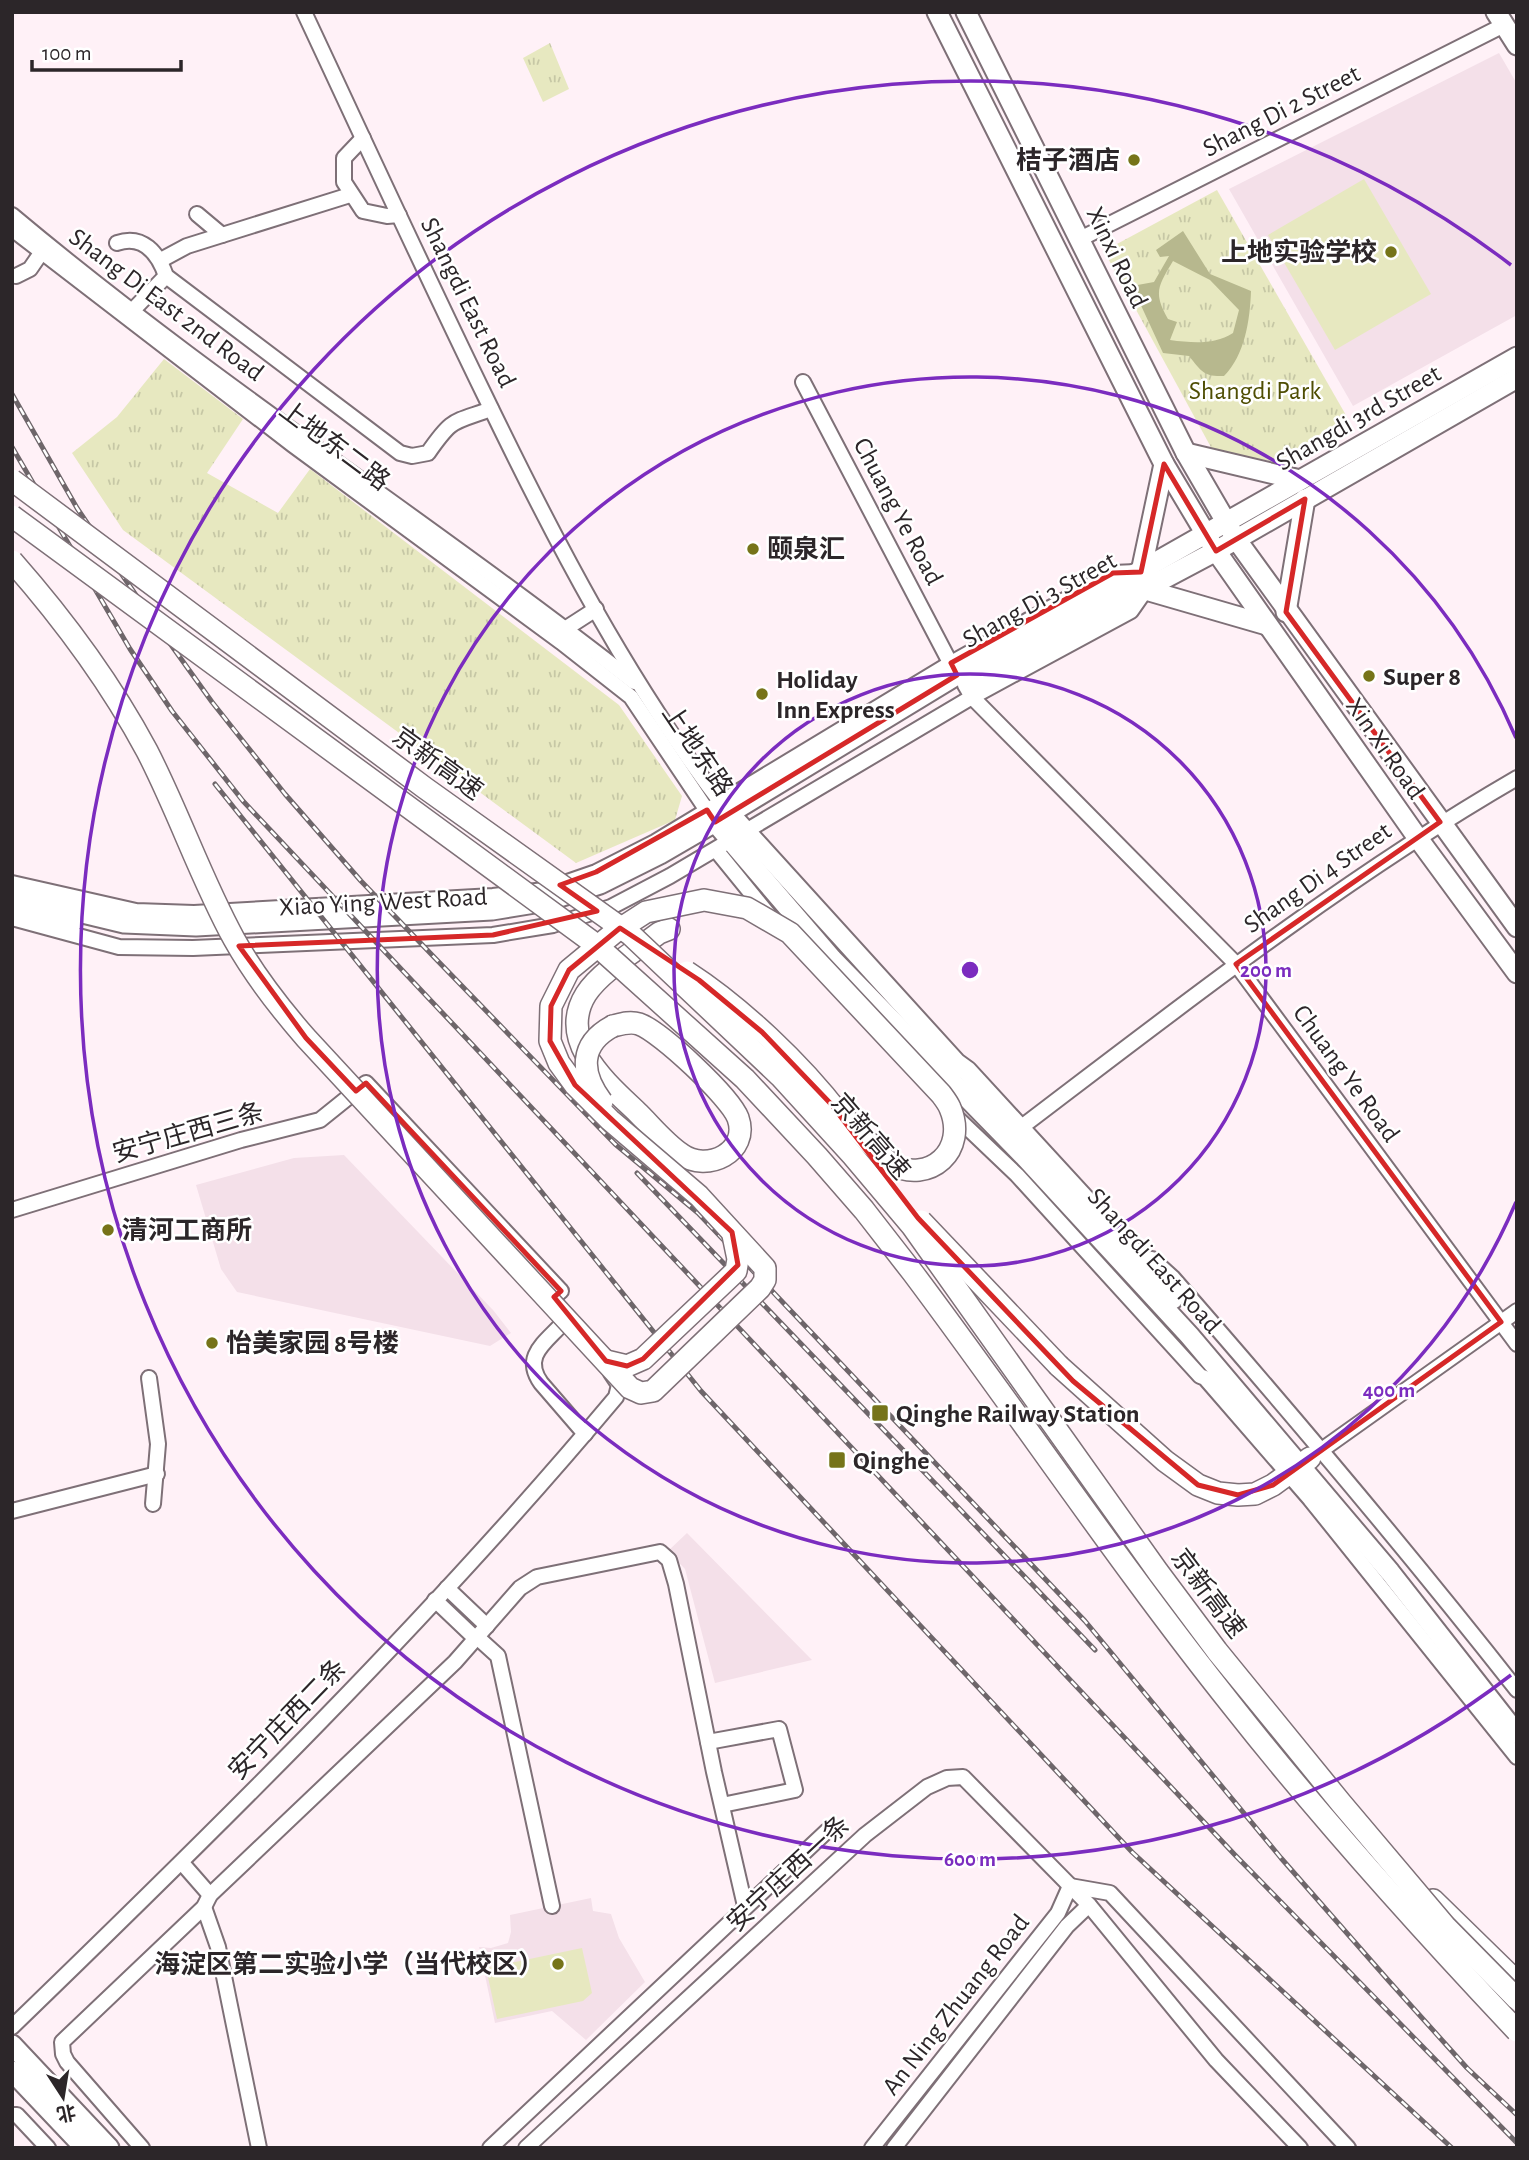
<svg xmlns="http://www.w3.org/2000/svg" width="1529" height="2160" font-family="'Alegreya Sans','Noto Sans SC',sans-serif">
	<style>
		.built { fill: #f4e0e9 }
		.park { fill: url(#park-tufts) }
		.pitch { fill: #e7e8c0 }
		.water { fill: #b7b88e; fill-rule: evenodd }
		.lines { fill: none; stroke-linecap: round; stroke-linejoin: round }
		.minor-casing { stroke: #7e7077; stroke-width: 18 }
		.major-casing { stroke: #7e7077; stroke-width: 23 }
		.highway-casing { stroke: #7e7077; stroke-width: 24 }
		.minor { stroke: #fff; stroke-width: 14 }
		.major { stroke: #fff; stroke-width: 19 }
		.highway { stroke: #fff; stroke-width: 21 }
		.rail-casing { stroke: #6e666a; stroke-width: 5 }
		.rail { stroke: #fff; stroke-width: 2.5; stroke-dasharray: 8; stroke-linecap: butt }
		.highway-bridge-casing { stroke: #7e7077; stroke-width: 24; stroke-linecap: butt }
		.highway-bridge { stroke: #fff; stroke-width: 21 }
		.marked { fill: none; stroke: #d62828; stroke-width: 5; stroke-linejoin: round }
		.ring { fill: none; stroke: #7b2cbf; stroke-width: 3.5 }
		.poi-dot { fill: #767419; stroke: #fff; stroke-width: 2.5 }
		.labels { text-anchor: middle; stroke-width: 5; stroke-linejoin: round; paint-order: stroke }
		.street-label { font-size: 26px; fill: #2c2629; stroke: #fff }
		.poi-label { font-size: 26px; font-weight: bold; fill: #2c2629; stroke: #fff; text-anchor: start }
		.park-label { font-size: 26px; fill: #4f4e03; stroke: #fff }
		.centre { fill: #7b2cbf; stroke: #fff; stroke-width: 3.5 }
		.ring-label { font-size: 21px; text-anchor: middle; font-weight: bold; fill: #7b2cbf; stroke: #fff; stroke-width: 5; stroke-linejoin: round; paint-order: stroke }
	</style>
	<defs>
		<pattern id="park-tufts" width="24" height="20" patternUnits="userSpaceOnUse" patternTransform="scale(1.75)"><rect width="24" height="20" fill="#e7e8c0"/><path d="M3 7l-1-3M5 7V3M7 7l1-3M15 17l-1-3M17 17v-4M19 17l1-3" fill="none" stroke="#c6c7a5"/></pattern>
	</defs>
	<rect width="100%" height="100%" fill="#fff1f7"/>
	<g class="built">
		<path d="M1499,53L1517,84V315L1353,406L1229,189Z"/>
		<path d="M344,1155L493,1310L511,1333L490,1346L237,1292L221,1269L196,1185L294,1158Z"/>
		<path d="M687,1533L812,1660L715,1683L685,1569L668,1551Z"/>
		<path d="M591,1898L593,1911L611,1914L619,1938L645,1982L586,2040L552,2011L495,2023L479,1947L491,1948L508,1943L511,1932L510,1915Z"/>
	</g>
	<g class="park">
		<path d="M550,43L569,89L543,102L523,58Z"/>
		<path d="M1217,190L1347,417L1277,462L1213,451L1104,251Z"/>
		<path d="M164,359L243,419L207,473L278,513L310,469L619,705L682,796L675,820L576,863L123,530L72,453L117,417Z"/>
	</g>
	<g class="pitch">
		<path d="M1364,179L1431,294L1335,350L1268,235Z"/>
		<path d="M582,1948L592,1993L583,2001L497,2019L486,1968Z"/>
	</g>
	<path class="water" d="M1183,231L1210,274L1251,291C1250,320 1245,355 1224,376C1204,377 1201,371 1189,356L1163,353L1132,286L1154,282L1169,256L1160,257L1156,250ZM1173,261L1210,280L1239,310L1233,333C1214,345 1193,343 1170,340L1177,322L1168,319C1153,293 1158,286 1173,261Z"/>
	<g class="lines">
		<defs>
			<g id="minor">
				<path d="M304,12C364,140 423,269 485,396C554,539 628,682 725,808"/>
				<path d="M363,138L344,158V182L363,211L387,216L399,215"/>
				<path d="M197,214L222,235"/>
				<path d="M12,215C211,382 430,522 634,682"/>
				<path d="M12,229L293,445L561,642L631,697L712,818"/>
				<path d="M1080,239L1504,25"/>
				<path d="M117,243C143,234 158,253 166,276L400,453L412,456L428,453C453,417 453,423 491,409"/>
				<path d="M161,260L187,246L350,195"/>
				<path d="M16,276L30,269L41,253"/>
				<path d="M133,310L166,276"/>
				<path d="M803,382L955,672"/>
				<path d="M565,629L596,609"/>
				<path d="M965,685L972,697L1236,964L1517,1344"/>
				<path d="M716,850L768,914"/>
				<path d="M12,883L136,911L194,913L493,896L544,890L596,872L655,842L951,663L1113,573L1136,572"/>
				<path d="M12,918L119,947L193,948L493,935L553,925L611,907L670,876L972,697L1131,611L1145,591"/>
				<path d="M953,1114L1017,1175L1200,1376L1205,1378L1310,1499L1517,1757"/>
				<path d="M1019,1129C1181,1006 1341,880 1517,778"/>
				<path d="M12,1210L241,1140L320,1120L366,1083L561,1291L554,1297L559,1310"/>
				<path d="M1140,1260L1152,1259L1173,1278C1291,1413 1406,1549 1517,1690"/>
				<path d="M563,1323C545,1343 522,1356 541,1383L585,1434"/>
				<path d="M149,1378L158,1444L153,1504"/>
				<path d="M1316,1454L1517,1311"/>
				<path d="M12,1511L157,1474"/>
				<path d="M447,1588L487,1626"/>
				<path d="M435,1600L476,1639"/>
				<path d="M477,1637L498,1656L552,1906"/>
				<path d="M708,1742L779,1729L795,1790L722,1805"/>
				<path d="M182,1863L210,1895"/>
				<path d="M204,1907L218,1947L259,2148"/>
				<path d="M12,2027C221,1825 429,1620 616,1397L619,1385L611,1373"/>
				<path d="M12,2115H17L48,2148"/>
				<path d="M142,2148L67,2062L63,2054L62,2042L204,1907L210,1895L455,1662L520,1588L537,1577L660,1552L669,1560L676,1584L714,1772L745,1906"/>
				<path d="M490,2148L827,1831"/>
				<path d="M526,2148L865,1835L927,1787L947,1778L963,1777L1089,1905L1216,2060L1300,2148"/>
				<path d="M872,2148L1058,1913L1070,1886L1110,1893L1348,2148"/>
				<path d="M894,2148L1067,1926L1089,1905"/>
			</g>
			<g id="major">
				<path d="M937,12L1164,464L1216,551L1417,837L1517,973"/>
				<path d="M966,12L1186,453L1236,539L1517,927"/>
				<path d="M1496,12L1517,45"/>
				<path d="M1186,453L1300,480"/>
				<path d="M1141,572L1164,464"/>
				<path d="M1146,590L1267,625"/>
				<path d="M1286,612L1305,499"/>
				<path d="M973,680L1216,551L1517,378"/>
				<path d="M729,813L956,1063L967,1071L1137,1256L1173,1299"/>
				<path d="M715,822L832,959L1026,1158L1189,1335L1390,1572L1517,1734"/>
				<path d="M12,896L124,923L196,926L492,910L547,901L600,884L660,854L715,822L957,675L1517,357"/>
				<path d="M12,910L72,923"/>
				<path d="M12,2045L109,2148"/>
				<path d="M12,2071L85,2148"/>
			</g>
			<g id="highway">
				<path d="M613,1026C621,1024 630,1021 639,1024C660,1031 730,1097 738,1118C750,1152 707,1173 681,1154C665,1143 652,1127 639,1114C608,1084 556,1042 586,994C601,971 637,950 659,933L669,929"/>
				<path d="M1059,1366L1165,1461L1198,1485L1218,1493L1238,1495L1255,1494L1273,1485L1310,1458"/>
				<path d="M1433,1900L1517,1982"/>
			</g>
		</defs>
		<use href="#minor" class="minor-casing"/>
		<use href="#major" class="major-casing"/>
		<use href="#highway" class="highway-casing"/>
		<use href="#minor" class="minor"/>
		<use href="#major" class="major"/>
		<use href="#highway" class="highway"/>
		<defs>
			<g id="rail">
				<path d="M12,394L77,508L146,610L212,702L285,794L361,881L433,956L615,1144L698,1213L1085,1621L1281,1858L1388,1980L1467,2068L1517,2115"/>
				<path d="M12,447L130,649L172,711L243,801L1235,1855L1517,2143"/>
				<path d="M215,784L701,1391L1132,1852L1452,2148"/>
				<path d="M637,1173L1095,1650"/>
			</g>
		</defs>
		<use href="#rail" class="rail-casing"/>
		<use href="#rail" class="rail"/>
		<defs>
			<g id="highway-bridge">
				<path d="M12,480L425,788L631,935L780,1076L853,1156L912,1226L1158,1572L1217,1651L1341,1803L1445,1926L1517,1999"/>
				<path d="M12,516L595,944L745,1079L817,1156L864,1210L913,1273C1021,1417 1122,1568 1234,1708C1323,1821 1419,1927 1517,2031"/>
				<path d="M12,561C64,620 110,682 147,751C179,813 201,879 234,939C254,975 279,1007 306,1038L630,1388L641,1393L653,1391L760,1288L765,1280V1268L699,1196L610,1120L575,1085L559,1063L550,1041L551,1006L569,970L615,932L646,912L704,900L747,908L790,933L941,1094C944,1098 948,1103 950,1108C968,1150 930,1185 890,1164L831,1104"/>
				<path d="M687,972C741,1007 801,1064 840,1115"/>
				<path d="M602,1102C580,1073 579,1044 613,1026"/>
				<path d="M921,1221L1059,1366"/>
				<path d="M606,1361L627,1366L643,1359L736,1271L738,1259L733,1235"/>
			</g>
		</defs>
		<use href="#highway-bridge" class="highway-bridge-casing"/>
		<use href="#highway-bridge" class="highway-bridge"/>
	</g>
	<path class="marked" d="M1164,464L1216,551L1305,499L1286,612L1440,822L1236,964L1501,1322L1273,1485L1238,1495L1198,1485L1073,1381L918,1218L831,1104L762,1032L699,980L620,928L569,970L551,1006L550,1041L575,1085L732,1232L738,1265L643,1359L627,1366L606,1361L554,1297L561,1291L366,1083L356,1091L306,1038L239,946L493,935L597,911L560,885L596,872L707,810L715,822L957,675L951,663L1113,573L1141,572Z"/>
	<g class="ring">
		<circle cx="970" cy="970" r="296"/>
		<path d="M1516 1202A593 593 0 1 1 1516 738"/>
		<path d="M1511 1675A889 889 0 1 1 1511 265"/>
	</g>
	<g class="poi-dot">
		<circle cx="1134" cy="160" r="7"/>
		<circle cx="1391" cy="252" r="7"/>
		<circle cx="753" cy="549" r="7"/>
		<circle cx="1369" cy="676" r="7"/>
		<circle cx="762" cy="694" r="7"/>
		<circle cx="108" cy="1230" r="7"/>
		<circle cx="212" cy="1343" r="7"/>
		<rect x="871" y="1404" width="18" height="18" rx="3.5"/>
		<rect x="828" y="1451" width="18" height="18" rx="3.5"/>
		<circle cx="558" cy="1964" r="7"/>
	</g>
	<g class="labels">
		<g class="street-label">
			<text transform="translate(1281 110) rotate(-27)" y="9">Shang Di 2 Street</text>
			<text transform="translate(1118 257) rotate(64)" y="9">Xinxi Road</text>
			<text transform="translate(469 302) rotate(64)" y="9">Shangdi East Road</text>
			<text transform="translate(167 304) rotate(37)" y="9">Shang Di East 2nd Road</text>
			<text transform="translate(1358 417) rotate(-30)" y="9">Shangdi 3rd Street</text>
			<text transform="translate(335 445) rotate(37)" y="9">上地东二路</text>
			<text transform="translate(899 511) rotate(62)" y="9">Chuang Ye Road</text>
			<text transform="translate(1039 599) rotate(-29)" y="9">Shang Di 3 Street</text>
			<text transform="translate(1386 748) rotate(55)" y="9">Xin Xi Road</text>
			<text transform="translate(698 750) rotate(56)" y="9">上地东路</text>
			<text transform="translate(438 763) rotate(36)" y="9">京新高速</text>
			<text transform="translate(1317 877) rotate(-35)" y="9">Shang Di 4 Street</text>
			<text transform="translate(383 901) rotate(-3)" y="9">Xiao Ying West Road</text>
			<text transform="translate(1347 1073) rotate(54)" y="9">Chuang Ye Road</text>
			<text transform="translate(188 1132) rotate(-16)" y="9">安宁庄西三条</text>
			<text transform="translate(871 1136) rotate(49)" y="9">京新高速</text>
			<text transform="translate(1155 1260) rotate(48)" y="9">Shangdi East Road</text>
			<text transform="translate(1209 1593) rotate(53)" y="9">京新高速</text>
			<text transform="translate(287 1719) rotate(-46)" y="9">安宁庄西二条</text>
			<text transform="translate(788 1873) rotate(-43)" y="9">安宁庄西一条</text>
			<text transform="translate(955 2004) rotate(-52)" y="9">An Ning Zhuang Road</text>
		</g>
		<g class="poi-label">
			<text x="1120" y="169" text-anchor="end">桔子酒店</text>
			<text x="1377" y="261" text-anchor="end">上地实验学校</text>
			<text x="767" y="558">颐泉汇</text>
			<text x="1383" y="685">Super 8</text>
			<text x="776" y="688">Holiday<tspan x="776" dy="30">Inn Express</tspan></text>
			<text x="122" y="1239">清河工商所</text>
			<text x="226" y="1352">怡美家园 8号楼</text>
			<text x="896" y="1422">Qinghe Railway Station</text>
			<text x="853" y="1469">Qinghe</text>
			<text x="544" y="1973" text-anchor="end">海淀区第二实验小学（当代校区）</text>
		</g>
		<g class="park-label">
			<text x="1255" y="399">Shangdi Park</text>
		</g>
	</g>
	<circle cx="970" cy="970" r="10" class="centre"/>
	<g class="ring-label">
		<text x="1266" y="977">200 m</text>
		<text x="1389" y="1397">400 m</text>
		<text x="970" y="1866">600 m</text>
	</g>
	<rect width="1529" height="2160" fill="none" stroke="#2c2629" stroke-width="28"/>
	<g transform="translate(63 2097) rotate(168)" stroke="#ffffff" stroke-width="5" paint-order="stroke">
	<path d="M0-5L12 26L0 18L-12 26Z" fill="#2c2629"/>
	<text y="-10" font-size="19" font-weight="bold" text-anchor="middle" fill="#2c2629">北</text>
	</g>
	<path d="M32 60v10h149v-10" fill="none" stroke="#2c2629" stroke-width="3.5"/>
	<text x="42" y="60" font-size="21" fill="#2c2629" stroke="#ffffff" stroke-width="5" paint-order="stroke">100 m</text>
</svg>
